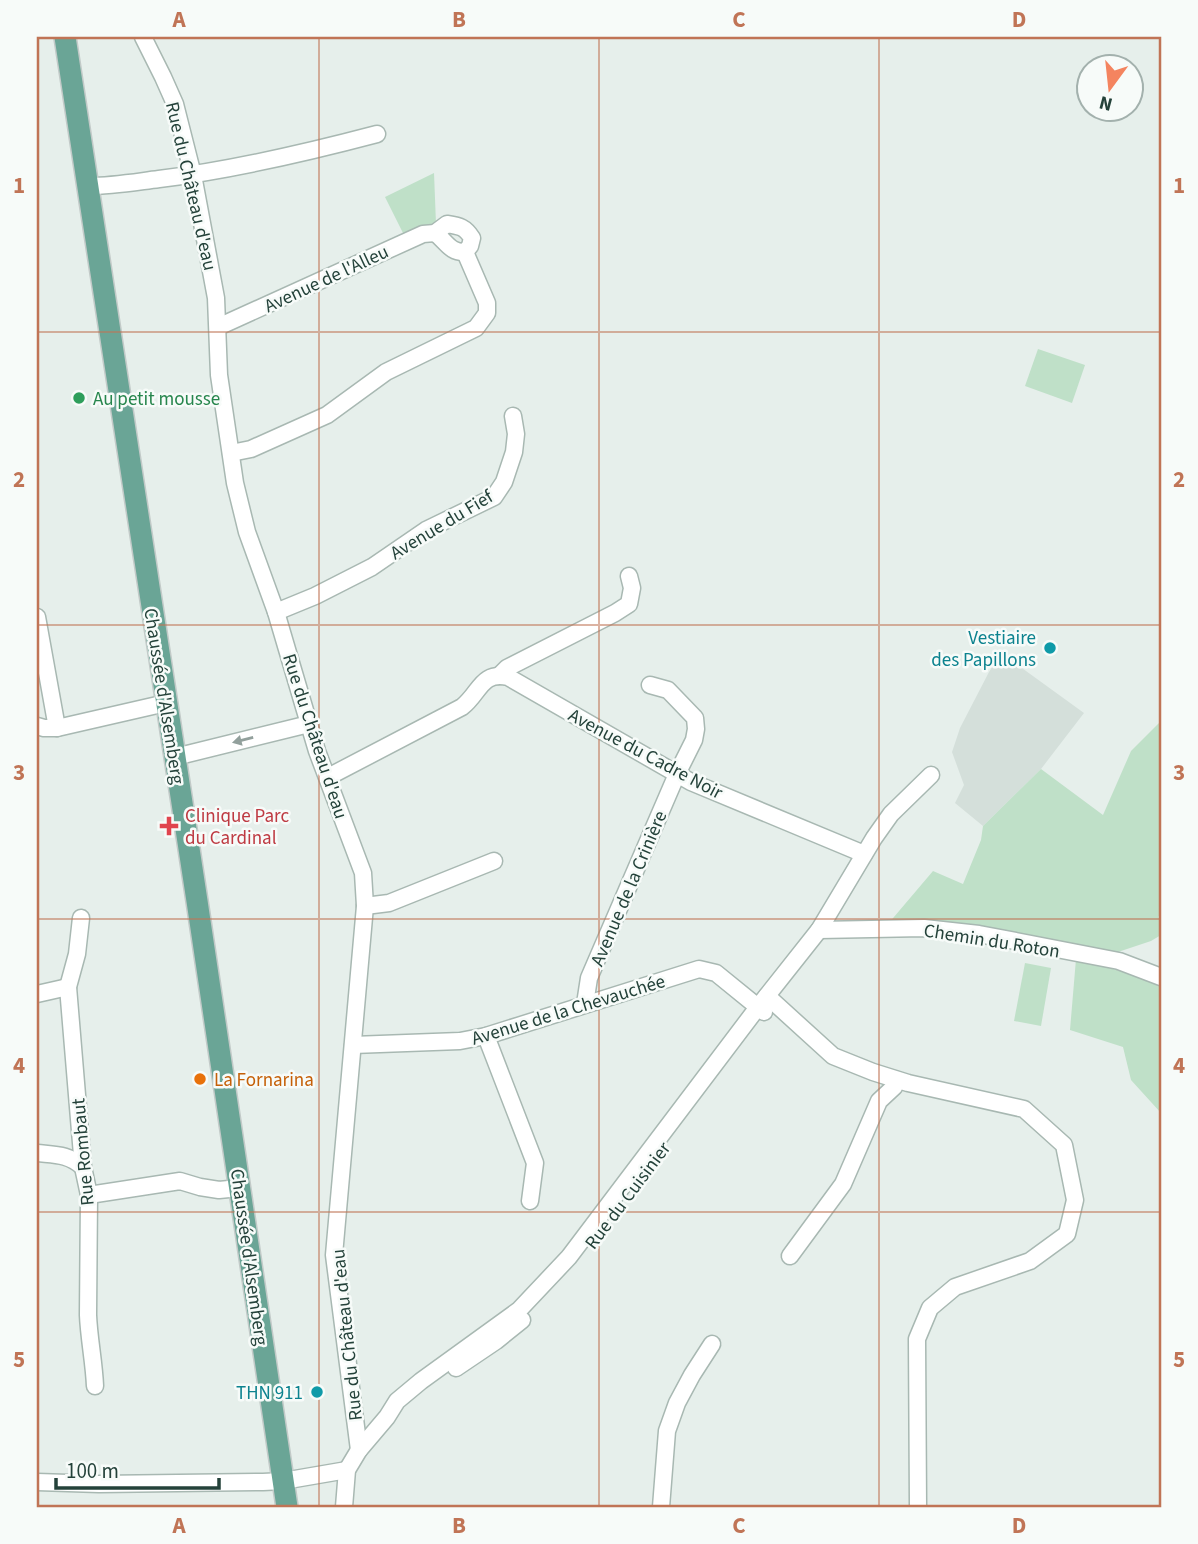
<svg xmlns="http://www.w3.org/2000/svg" width="1198" height="1544" font-family="'Source Sans 3',sans-serif">
	<style>
		.built { fill: #d4dfda }
		.green { fill: #bfe0c8 }
		.lines { fill: none; stroke-linecap: round; stroke-linejoin: round }
		.minor-casing { stroke: #a8b8b2; stroke-width: 19 }
		.major-casing { stroke: #c2cac8; stroke-width: 24 }
		.minor { stroke: #fff; stroke-width: 16 }
		.major { stroke: #6aa596; stroke-width: 21 }
		.oneway { fill: #92a09c }
		.grid { fill: none; stroke: #c07456; stroke-width: 2; stroke-opacity: 0.55 }
		.leisure-dot { fill: #2e9e5b; stroke: #f7fbf9; stroke-width: 2.5 }
		.culture-dot { fill: #0f9aa8; stroke: #f7fbf9; stroke-width: 2.5 }
		.health-dot { fill: #e0444e; stroke: #f7fbf9; stroke-width: 2.5 }
		.food-dot { fill: #e8710a; stroke: #f7fbf9; stroke-width: 2.5 }
		.labels { text-anchor: middle; stroke-width: 5; stroke-linejoin: round; paint-order: stroke }
		.street-label { font-size: 19px; fill: #24423a; stroke: #f7fbf9 }
		.leisure-label { font-size: 19px; fill: #27864d; stroke: #f7fbf9; text-anchor: start }
		.culture-label { font-size: 19px; fill: #0d838f; stroke: #f7fbf9; text-anchor: end }
		.health-label { font-size: 19px; fill: #be3a42; stroke: #f7fbf9; text-anchor: start }
		.food-label { font-size: 19px; fill: #c56008; stroke: #f7fbf9; text-anchor: start }
		.neatline { fill: none; stroke: #c07456; stroke-width: 2.5 }
		.grid-label { font-size: 23px; text-anchor: middle; font-weight: bold; fill: #c07456 }
	</style>
	<rect width="100%" height="100%" fill="#e6efeb"/>
	<path class="built" d="M1001,653L1084,713L1041,769L983,826L955,803L964,785L952,752L960,728L989,672Z"/>
	<g class="green">
		<path d="M434,173L436,224L405,237L385,197Z"/>
		<path d="M1038,349L1085,365L1072,403L1025,386Z"/>
		<path d="M1161,721V915L1158,917L1161,919V935L1151,941L1115,953L888,924L933,871L963,884L981,840L983,826L1041,769L1103,815L1131,751Z"/>
		<path d="M1076,959L1161,982V1113L1131,1080L1123,1047L1070,1030Z"/>
		<path d="M1025,963L1051,968L1041,1026L1014,1021Z"/>
	</g>
	<g class="lines">
		<defs>
			<g id="minor">
				<path d="M143,37L163,77L175,104L193,175L216,298L219,375L235,483L247,532L276,612L317,751L363,873L365,906L334,1255L359,1450"/>
				<path d="M89,186C112,186 135,182 159,179C233,170 305,153 377,134"/>
				<path d="M435,233C446,241 450,253 465,252"/>
				<path d="M218,327L423,234L435,233L447,224C460,226 465,227 472,238L470,246L465,252"/>
				<path d="M231,453L251,449L327,415L386,372L476,328L487,313V303L465,252"/>
				<path d="M276,612L315,596L372,567L426,530L494,497L504,482L514,452L516,434L513,416"/>
				<path d="M37,617L57,728"/>
				<path d="M499,676L507,668L615,613L629,604L632,588L629,576"/>
				<path d="M37,726L44,728H57L166,703"/>
				<path d="M175,757L309,724"/>
				<path d="M328,777L462,707C480,693 481,671 508,677L691,782L864,854"/>
				<path d="M365,906L389,903L494,861"/>
				<path d="M81,918L77,954L68,987L83,1167L89,1195L88,1315C89,1339 94,1362 95,1386"/>
				<path d="M819,930L924,928L979,934L1119,961L1161,977"/>
				<path d="M37,994L68,987"/>
				<path d="M767,996L833,1056L873,1072L908,1083L1024,1109L1064,1145L1075,1200L1067,1234L1030,1261L955,1287L930,1308L917,1339L918,1507"/>
				<path d="M585,1004L589,978L677,774L694,740L696,729L695,718L668,690L650,685"/>
				<path d="M486,1036L535,1163L530,1201"/>
				<path d="M353,1045L460,1041L486,1036L699,969L716,973L764,1012"/>
				<path d="M37,1153C56,1155 68,1154 83,1167"/>
				<path d="M89,1195L180,1181L200,1187L219,1190L239,1188"/>
				<path d="M790,1256L843,1184L879,1101L894,1087L897,1080"/>
				<path d="M456,1368L496,1341L522,1320"/>
				<path d="M37,1482L99,1484L263,1482L283,1481L347,1470"/>
				<path d="M344,1507L347,1470L359,1450L387,1417L397,1401L421,1381L519,1310L569,1257L758,1007L819,930L874,838L891,814L931,775"/>
				<path d="M661,1507L667,1431L677,1403L692,1375L712,1344"/>
			</g>
			<path id="major" d="M65,37L197,901L287,1507"/>
		</defs>
		<use href="#minor" class="minor-casing"/>
		<use href="#major" class="major-casing"/>
		<use href="#minor" class="minor"/>
		<use href="#major" class="major"/>
	</g>
	<defs><path id="oneway-solid" d="M-6-.8H1V-3.2L6.5 0L1 3.2V.8H-6Z" transform="scale(1.75)"/></defs>
	<use class="oneway" href="#oneway-solid" transform="translate(243 740) rotate(166)"/>
	<path class="grid" d="M319,37V1507M599,37V1507M879,37V1507M37,332H1161M37,625H1161M37,919H1161M37,1212H1161"/>
	<circle class="leisure-dot" cx="79" cy="398" r="7"/>
	<g class="culture-dot">
		<circle cx="1050" cy="648" r="7"/>
		<circle cx="317" cy="1392" r="7"/>
	</g>
	<path class="health-dot" d="M165.5 815.5h7v7h7v7h-7v7h-7v-7h-7v-7h7z"/>
	<circle class="food-dot" cx="200" cy="1079" r="7"/>
	<g class="labels">
		<g class="street-label">
			<text transform="translate(192 186) rotate(77)" y="7">Rue du Château d'eau</text>
			<text transform="translate(326 278) rotate(-25)" y="7">Avenue de l'Alleu</text>
			<text transform="translate(441 524) rotate(-31)" y="7">Avenue du Fief</text>
			<text transform="translate(165 696) rotate(81)" y="7">Chaussée d'Alsemberg</text>
			<text transform="translate(316 736) rotate(72)" y="7">Rue du Château d'eau</text>
			<text transform="translate(646 753) rotate(28)" y="7">Avenue du Cadre Noir</text>
			<text transform="translate(628 888) rotate(-67)" y="7">Avenue de la Crinière</text>
			<text transform="translate(992 940) rotate(9)" y="7">Chemin du Roton</text>
			<text transform="translate(568 1009) rotate(-17)" y="7">Avenue de la Chevauchée</text>
			<text transform="translate(82 1152) rotate(-95)" y="7">Rue Rombaut</text>
			<text transform="translate(627 1195) rotate(-53)" y="7">Rue du Cuisinier</text>
			<text transform="translate(250 1257) rotate(82)" y="7">Chaussée d'Alsemberg</text>
			<text transform="translate(346 1335) rotate(-96)" y="7">Rue du Château d'eau</text>
		</g>
		<g class="leisure-label">
			<text x="93" y="405">Au petit mousse</text>
		</g>
		<g class="culture-label">
			<text x="1036" y="644">Vestiaire<tspan x="1036" dy="22">des Papillons</tspan></text>
			<text x="303" y="1399">THN 911</text>
		</g>
		<g class="health-label">
			<text x="185" y="822">Clinique Parc<tspan x="185" dy="22">du Cardinal</tspan></text>
		</g>
		<g class="food-label">
			<text x="214" y="1086">La Fornarina</text>
		</g>
	</g>
	<rect width="1198" height="1544" fill="none" stroke="#f7fbf9" stroke-width="77"/>
	<g transform="translate(1110 88) rotate(195)"><circle r="33" fill="#f7fbf9" stroke="#a3b1ad" stroke-width="2"/>
	<path d="M0-5L12 26L0 18L-12 26Z" fill="#f4845f"/>
	<text y="-10" font-size="19" font-weight="bold" text-anchor="middle" fill="#24423a">N</text>
	</g>
	<path d="M56 1478v10h163v-10" fill="none" stroke="#24423a" stroke-width="3.5"/>
	<text x="66" y="1478" font-size="21" fill="#24423a" stroke="#f7fbf9" stroke-width="5" paint-order="stroke">100 m</text>
	<rect x="38" y="38" width="1122" height="1468" class="neatline"/>
	<g class="grid-label">
		<text x="179" y="27">A</text>
		<text x="459" y="27">B</text>
		<text x="739" y="27">C</text>
		<text x="1019" y="27">D</text>
		<text x="19" y="193">1</text>
		<text x="1179" y="193">1</text>
		<text x="19" y="487">2</text>
		<text x="1179" y="487">2</text>
		<text x="19" y="780">3</text>
		<text x="1179" y="780">3</text>
		<text x="19" y="1073">4</text>
		<text x="1179" y="1073">4</text>
		<text x="19" y="1367">5</text>
		<text x="1179" y="1367">5</text>
		<text x="179" y="1533">A</text>
		<text x="459" y="1533">B</text>
		<text x="739" y="1533">C</text>
		<text x="1019" y="1533">D</text>
	</g>
</svg>
